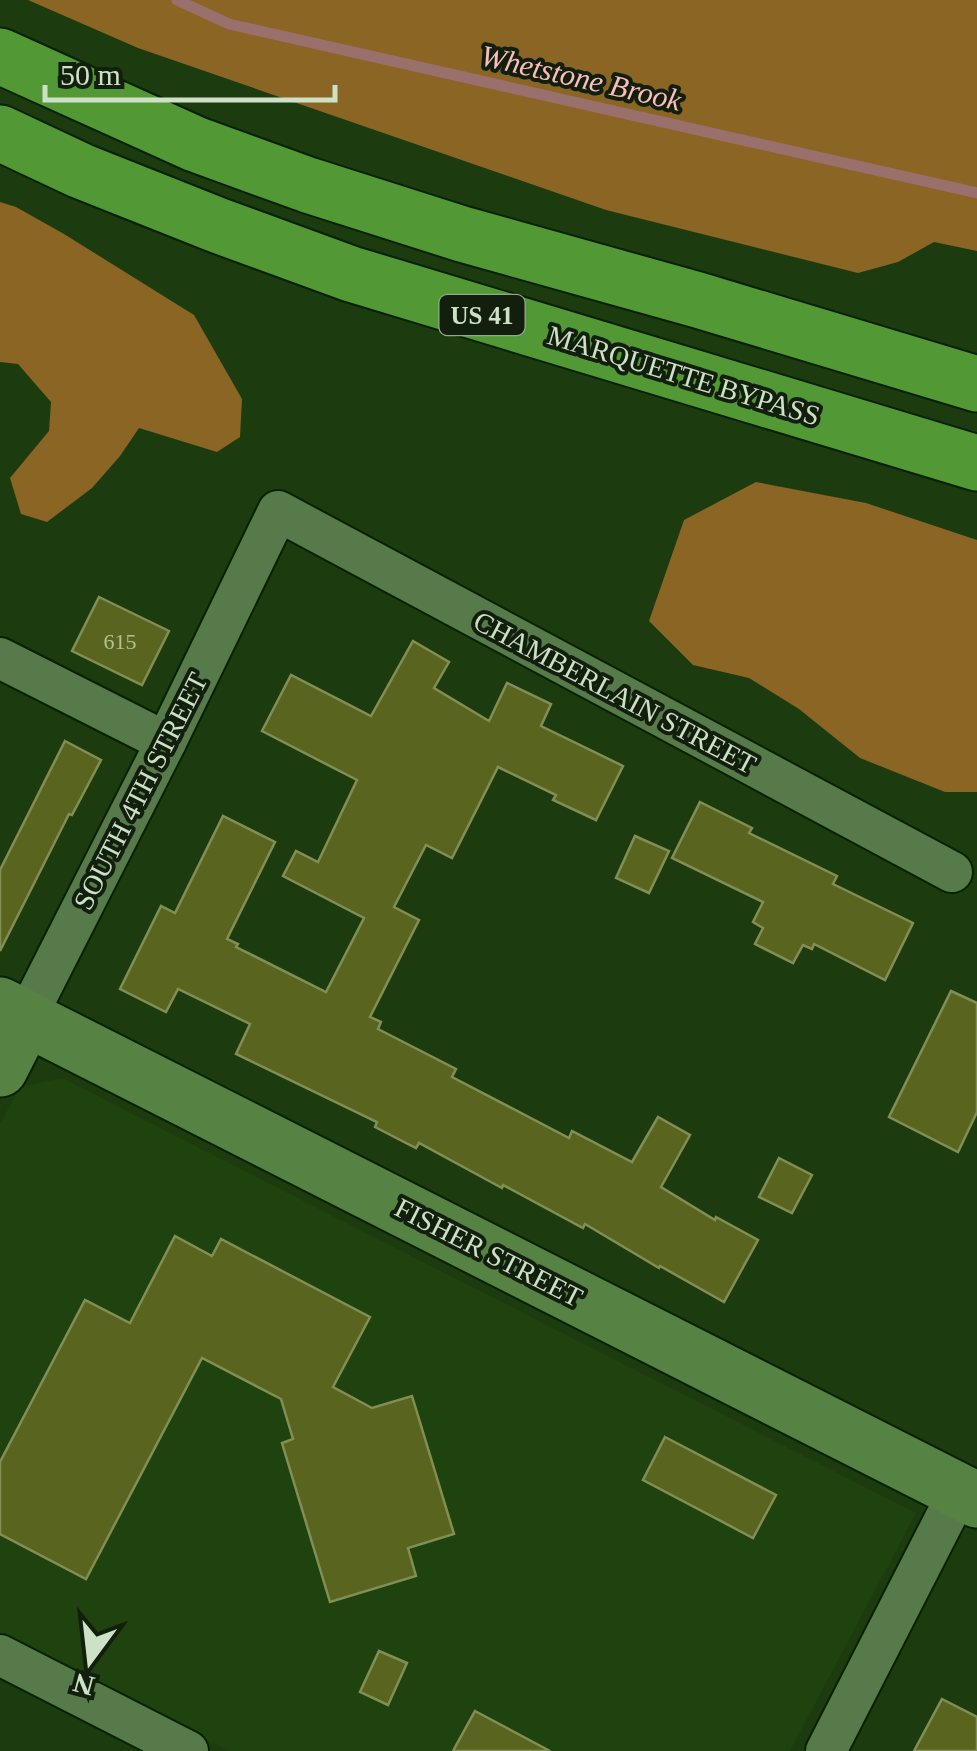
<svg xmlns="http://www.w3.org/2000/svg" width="977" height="1751" font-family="Georgia,serif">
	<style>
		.built { fill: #1e430e }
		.forest { fill: #8a6524 }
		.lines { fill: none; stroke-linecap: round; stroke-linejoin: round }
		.stream { stroke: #99706b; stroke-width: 11 }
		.building { fill: #59641e; stroke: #838e55; stroke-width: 2.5 }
		.street-casing { stroke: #092101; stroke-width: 44 }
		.secondary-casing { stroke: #092101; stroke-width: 59 }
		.highway-casing { stroke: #092101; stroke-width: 59 }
		.street { stroke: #577a4b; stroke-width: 40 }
		.secondary { stroke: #568344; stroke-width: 55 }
		.highway { stroke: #529935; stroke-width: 55 }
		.labels { text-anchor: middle; stroke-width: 8; stroke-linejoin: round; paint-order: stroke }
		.number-label { font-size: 22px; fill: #b0c29d }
		.shield { fill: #111f0c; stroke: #95a78f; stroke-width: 2.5 }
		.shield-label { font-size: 25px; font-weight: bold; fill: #cde1c7 }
		.street-label { font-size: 28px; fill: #cde1c7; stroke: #111f0c }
		.water-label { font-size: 30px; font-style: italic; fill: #fdbcbd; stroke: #111f0c }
	</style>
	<rect width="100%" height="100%" fill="#1c3c0f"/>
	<path class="built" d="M62,1078L916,1513L790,1751H229L0,1639V1124L20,1087Z"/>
	<g class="forest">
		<path d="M28,0H977V251L934,242L898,262L858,273L606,210L138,48Z"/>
		<path d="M0,202L16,207L64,234L194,315L242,399L240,437L217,452L139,428L120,456L92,488L47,522L21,514L10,478L49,431L51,402L18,364L0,362Z"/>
		<path d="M756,482L866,503L977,540V792H945L860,758L799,709L749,678L693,665L649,621L684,520Z"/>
	</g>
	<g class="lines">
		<path class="stream" d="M177,0L229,24L977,193"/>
	</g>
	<g class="building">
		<path d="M99,597L169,631L142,685L72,651Z"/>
		<path d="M413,641L449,662L434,688L489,721L507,683L551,704L541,726L623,766L596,820L553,800L556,795L498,767L452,858L426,845L394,907L419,920L370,1017L381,1022L378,1029L456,1069L452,1077L569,1138L572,1131L632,1162L658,1117L690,1135L661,1187L715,1220L716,1217L758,1240L724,1302L660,1266L659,1268L585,1224L583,1228L503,1185L502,1188L419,1143L416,1148L375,1127L377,1122L236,1054L250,1024L178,989L166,1012L120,989L161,906L175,913L223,816L275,842L227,939L238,944L236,947L326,992L364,918L283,876L296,851L318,862L357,780L262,731L291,675L371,716Z"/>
		<path d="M65,741L101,760L72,815L69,814L0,951V870Z"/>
		<path d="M700,802L752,828L749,833L837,876L833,884L913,923L885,980L814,944L812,949L803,945L793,963L755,944L763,928L753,922L763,902L672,858Z"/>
		<path d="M635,836L669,851L649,893L616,878Z"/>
		<path d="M951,991L977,1003V1112L958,1152L889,1117Z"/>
		<path d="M779,1158L812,1175L792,1213L759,1197Z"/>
		<path d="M175,1236L212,1256L221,1239L370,1317L333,1387L372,1408L412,1396L454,1534L408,1548L416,1576L330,1602L282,1443L293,1439L281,1399L202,1358L86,1579L0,1534V1462L85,1300L130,1323Z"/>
		<path d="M665,1437L776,1495L753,1538L643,1480Z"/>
		<path d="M379,1651L407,1663L388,1705L360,1692Z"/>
		<path d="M942,1699L977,1717V1751H914Z"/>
		<path d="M475,1711L550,1751H453Z"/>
	</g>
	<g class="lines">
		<defs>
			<g id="street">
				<path d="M0,658L166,742"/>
				<path d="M26,1018L166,742L278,511L952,872"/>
				<path d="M0,1655L188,1751"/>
				<path d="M826,1751L959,1491"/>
			</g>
			<g id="secondary">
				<path d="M0,1005L977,1500"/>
				<path d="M0,1069L26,1018"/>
			</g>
			<g id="highway">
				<path d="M0,56L195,144L308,185L462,234L698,300L977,384"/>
				<path d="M0,133L81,171L217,225L351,274L977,463"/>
			</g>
		</defs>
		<use href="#street" class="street-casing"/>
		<use href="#secondary" class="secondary-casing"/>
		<use href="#highway" class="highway-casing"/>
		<use href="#street" class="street"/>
		<use href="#secondary" class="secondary"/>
		<use href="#highway" class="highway"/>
	</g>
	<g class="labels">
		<g class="number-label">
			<text x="120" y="649">615</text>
		</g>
		<rect class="shield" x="439.5" y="295" width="85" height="40" rx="8"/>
		<g class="shield-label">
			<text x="482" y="324">US 41</text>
		</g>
		<g class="street-label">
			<text transform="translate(684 375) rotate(17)" y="10">MARQUETTE BYPASS</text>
			<text transform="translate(615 692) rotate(28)" y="10">CHAMBERLAIN STREET</text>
			<text transform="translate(140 791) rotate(-63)" y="10">SOUTH 4TH STREET</text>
			<text transform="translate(489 1252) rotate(27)" y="10">FISHER STREET</text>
		</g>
		<g class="water-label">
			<text transform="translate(581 78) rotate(13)" y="10">Whetstone Brook</text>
		</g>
	</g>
	<g transform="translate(90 1661) rotate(195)" stroke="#111f0c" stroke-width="8" paint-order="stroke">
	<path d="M0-8L18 38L0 25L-18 38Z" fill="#cde1c7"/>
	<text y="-15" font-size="28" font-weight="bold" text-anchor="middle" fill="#cde1c7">N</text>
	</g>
	<path d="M45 85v15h290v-15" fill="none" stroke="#cde1c7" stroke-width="5"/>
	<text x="60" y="85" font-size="30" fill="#cde1c7" stroke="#111f0c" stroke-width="8" paint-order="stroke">50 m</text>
</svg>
